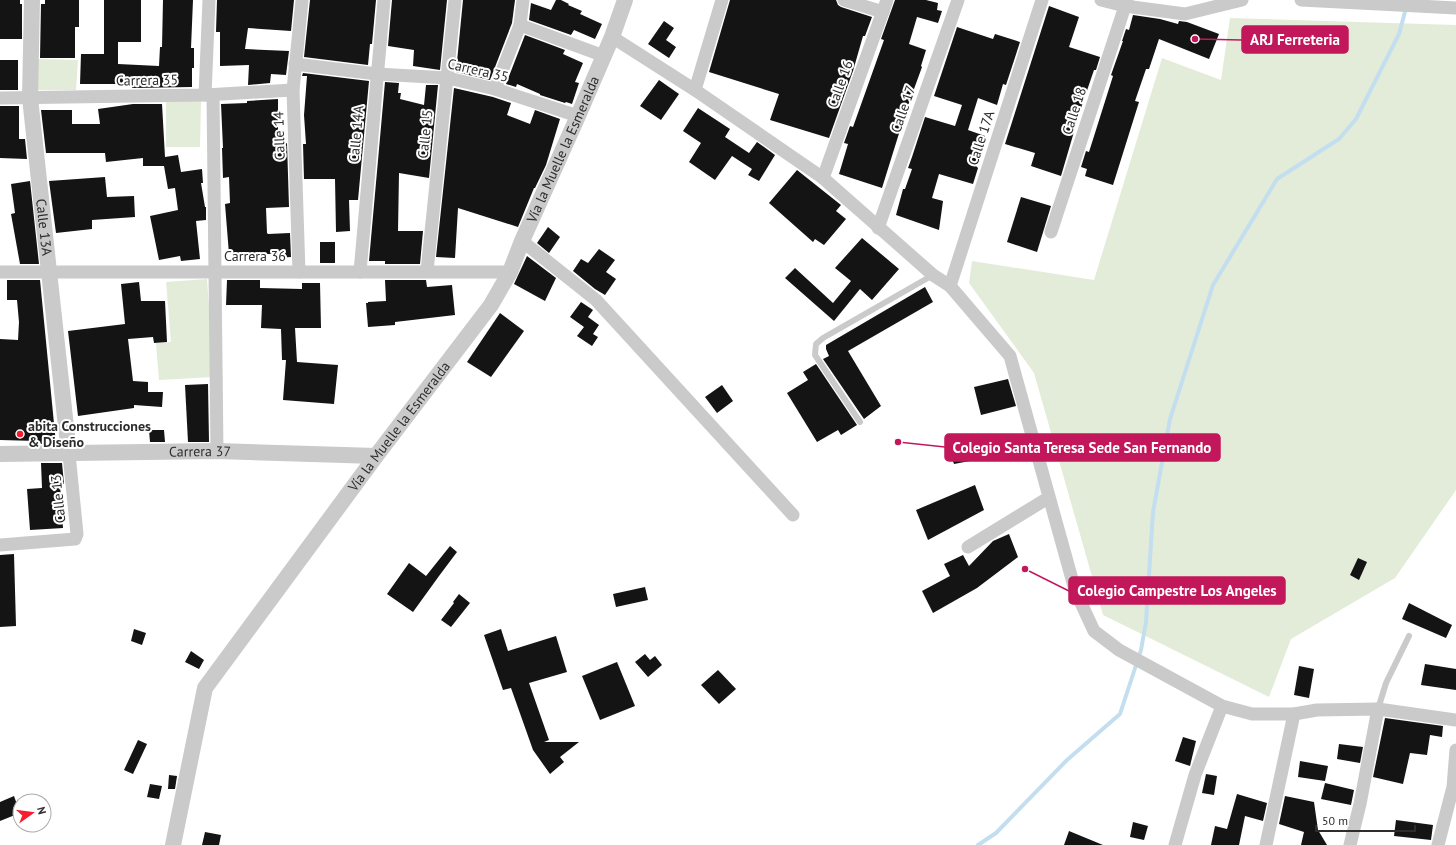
<svg xmlns="http://www.w3.org/2000/svg" width="1456" height="845" font-family="'PT Sans',sans-serif">
	<style>
		.green { fill: #e3ecd9 }
		.lines { fill: none; stroke-linecap: round; stroke-linejoin: round }
		.stream { stroke: #c3deee; stroke-width: 4 }
		.building { fill: #141414 }
		.service { stroke: #cacaca; stroke-width: 6 }
		.minor { stroke: #cacaca; stroke-width: 13 }
		.tertiary { stroke: #cacaca; stroke-width: 16 }
		.poi-dot { fill: #f61d2e; stroke: #fff; stroke-width: 1.5 }
		.labels { text-anchor: middle; stroke-width: 4; stroke-linejoin: round; paint-order: stroke }
		.street-label { font-size: 14px; fill: #2d2d2d; stroke: #fff }
		.poi-label { font-size: 14px; font-weight: bold; fill: #2d2d2d; stroke: #fff; text-anchor: start }
		.leader { fill: none; stroke: #c2185b; stroke-width: 1.5 }
		.callout-dot { fill: #c2185b; stroke: #fff; stroke-width: 1.5 }
		.callout { fill: #c2185b; stroke: #c2185b; stroke-width: 1.5 }
		.callout-label { font-size: 15px; text-anchor: middle; font-weight: bold; fill: #fff }
	</style>
	<rect width="100%" height="100%" fill="#fff"/>
	<g class="green">
		<path d="M1230,18L1456,25V490L1395,578L1291,639L1269,697L1103,615L1034,373L969,283L972,261L1094,280L1162,58L1221,80Z"/>
		<path d="M37,59L78,60L76,90H38Z"/>
		<path d="M166,101H201L200,147H166Z"/>
		<path d="M207,279L214,377L159,380L156,343L171,342L166,282Z"/>
	</g>
	<g class="lines">
		<path class="stream" d="M978,845L996,833L1067,760L1120,714L1141,650L1146,622L1153,512L1170,419L1213,285L1277,179L1339,139L1356,119L1399,34L1406,8"/>
	</g>
	<g class="building">
		<path d="M0,0H20V4H22V39H0Z"/>
		<path d="M45,0H79V27H75V58H40L41,4H45Z"/>
		<path d="M104,0H141V42H118V64L159,66L160,47H162L163,0H193L191,48H194V68H192V87L132,88V86H124V84H80L81,54H104Z"/>
		<path d="M217,0H294L291,31L248,28L245,49L289,51L286,75L271,74L270,83L248,85L249,65L220,66V32H216Z"/>
		<path d="M310,0H376L372,44H370L368,65L304,57Z"/>
		<path d="M392,0H447L440,70L413,66L414,50L388,46Z"/>
		<path d="M463,0H515L512,23L490,80L456,72Z"/>
		<path d="M556,0H561L569,4L568,5L582,11L580,14L602,24L595,39L574,30L571,35L529,20L531,3L551,10Z"/>
		<path d="M730,0H836L838,5L841,7L872,17L865,36H863L853,71L829,138L770,120L779,94L709,72Z"/>
		<path d="M895,0H926L938,3L937,10L942,11L938,23L917,17L909,44L926,50L921,66L922,67L906,111L882,188L839,174L848,144L844,143L850,126L853,127L884,40L881,39Z"/>
		<path d="M1049,6L1079,17L1069,47L1100,57L1096,70H1094L1081,108L1061,176L1031,166L1035,153L1005,144Z"/>
		<path d="M1133,15L1160,19L1178,24L1179,21L1187,22L1219,34L1209,59L1159,39L1149,69H1146L1135,101L1139,102L1113,185L1085,176L1087,169L1081,167L1086,151L1089,152L1113,76L1111,75L1123,41H1122L1126,29L1129,30Z"/>
		<path d="M664,21L674,28L666,40L676,47L669,58L648,44Z"/>
		<path d="M957,27L993,39L995,34L1020,42L1006,85L1003,84L997,105L978,98L968,130L985,136L978,157L976,166L978,168L973,184L939,174L932,198L943,201L939,230L896,215L903,189H905L912,169L908,168L912,157L925,117L955,126L962,105L934,96Z"/>
		<path d="M525,35L565,50L563,54L583,63L575,82L579,83L572,104L566,102L565,103L540,95V94L517,84L516,87L506,84Z"/>
		<rect x="0" y="60" width="18" height="30"/>
		<path d="M303,73L369,81L358,200H349L350,231L336,232L335,179H304L303,144H306L304,115L307,76H302Z"/>
		<path d="M659,80L679,94L661,120L640,106Z"/>
		<path d="M385,82L399,83L398,93H401L400,99L424,105L426,85H438L429,178L399,173L398,231H423L420,264H385V261H369Z"/>
		<path d="M454,88L493,97L511,103L507,115L530,124L535,110L560,119L546,165L535,188H534L518,227L458,208L455,258L436,257Z"/>
		<path d="M278,99V143H287L289,207L266,208L267,233L268,234L290,233L291,257L277,258L276,254H229L225,204L230,203L229,177L223,178L222,148H223L221,104L247,103V101Z"/>
		<path d="M133,104H162L165,157L178,155L181,172L202,169L203,183H201L205,207H206V220L196,221L200,259L181,261L180,256L159,260L150,216L178,210L175,188L168,189L164,166H143V158L106,162L105,153H46L41,110H72V124H100L98,109Z"/>
		<path d="M0,106H19V139H25L27,159L0,158Z"/>
		<path d="M698,108L730,129L725,137L749,153L757,142L775,155L759,181L748,175L752,169L732,156L715,180L689,162L701,143L683,131Z"/>
		<path d="M797,170L841,205L836,211L846,219L824,245L815,239L813,242L769,203Z"/>
		<path d="M105,177L107,197L134,196L135,217L92,220V229L56,233L49,181Z"/>
		<path d="M30,181L39,264H20L11,214L15,213L11,184Z"/>
		<path d="M1021,197L1051,206L1037,252L1007,242Z"/>
		<path d="M548,227L560,237L549,253L537,243Z"/>
		<path d="M862,238L899,269L872,300L860,289L834,321L785,278L795,268L833,303L851,281L835,268Z"/>
		<rect x="320" y="242" width="15" height="21"/>
		<path d="M599,249L615,260L606,272L616,279L605,295L595,289L573,271L581,259L588,263Z"/>
		<path d="M527,256L556,278L545,301L514,284Z"/>
		<path d="M7,280H40L56,444H41L40,442L37,441L0,440V339L18,340L19,322L17,300H7Z"/>
		<path d="M227,280H260V288L302,289V283H320L321,328H295L297,362L338,365L334,404L283,400L286,360H282L281,329L261,328L262,305H226Z"/>
		<path d="M385,280H426L427,287L452,285L455,315L395,322V325L368,327L366,303H368V302L386,301Z"/>
		<path d="M139,282L141,301H165L167,342L154,343L153,337L128,339L133,381L148,382V392H163L162,407L134,405V408L78,416L68,331L125,324L121,284Z"/>
		<path d="M925,287L933,302L848,351L881,406L864,419L823,359L829,356L826,349V345Z"/>
		<path d="M581,302L593,310L588,317L599,325L593,334L598,337L592,346L577,336L584,327L570,317Z"/>
		<path d="M500,313L524,331L491,377L467,362Z"/>
		<path d="M816,364L857,425L841,435L838,430L817,442L787,393L808,380L803,372Z"/>
		<path d="M1008,379L1016,406L981,415L974,387Z"/>
		<path d="M208,384L209,442H188L185,385Z"/>
		<path d="M722,385L733,401L717,413L705,397Z"/>
		<path d="M149,430H164L165,442H150Z"/>
		<path d="M986,437L991,457L954,464L947,445Z"/>
		<path d="M41,463H62L64,484H60L63,528L30,530L27,489L42,488Z"/>
		<path d="M975,485L984,510L928,540L916,510Z"/>
		<path d="M1009,534L1018,557L977,588L933,613L922,591L950,576L944,564L963,555L969,566L993,541Z"/>
		<path d="M450,546L457,552L439,576L413,612L387,594L409,563L426,576Z"/>
		<path d="M14,554L16,626L0,627V555Z"/>
		<path d="M1358,558L1367,562L1359,580L1350,575Z"/>
		<path d="M645,587L648,600L616,607L613,594Z"/>
		<path d="M459,594L470,603L451,627L441,620L454,603L453,602Z"/>
		<path d="M1409,603L1452,625L1446,638L1402,619Z"/>
		<path d="M134,629L146,633L142,645L131,641Z"/>
		<path d="M501,629L508,651L556,636L567,672L529,683L549,740L544,742H579L560,757L564,762L550,774L533,750L511,688L503,690L484,635Z"/>
		<path d="M191,651L204,660L199,669L185,662Z"/>
		<path d="M645,654L650,660L655,656L662,665L648,677L635,662Z"/>
		<path d="M617,662L635,706L600,720L582,676Z"/>
		<path d="M1425,664L1456,669V690L1421,685Z"/>
		<path d="M1299,666L1314,669L1309,698L1294,695Z"/>
		<path d="M718,670L736,689L719,704L701,685Z"/>
		<path d="M1385,718L1443,726L1442,737L1430,735L1427,755L1410,753L1403,784L1373,777Z"/>
		<path d="M1183,737L1196,741L1190,766L1175,761Z"/>
		<path d="M138,740L147,744L133,774L124,770Z"/>
		<path d="M1339,744L1363,747L1360,763L1337,759Z"/>
		<path d="M1300,761L1328,766L1325,781L1298,777Z"/>
		<path d="M1206,774L1217,776L1214,795L1202,793Z"/>
		<path d="M169,775L177,776L175,789H168Z"/>
		<path d="M1325,783L1354,790L1351,805L1321,799Z"/>
		<path d="M150,784L162,786L159,799L147,797Z"/>
		<path d="M1237,794L1267,803L1263,821L1245,816L1239,845H1211L1215,826L1227,829Z"/>
		<path d="M14,796L20,813L0,821V802Z"/>
		<path d="M1285,796L1314,802L1318,830L1327,845H1301L1304,832L1279,824Z"/>
		<path d="M1396,820L1433,825L1431,840L1394,836Z"/>
		<path d="M1133,822L1148,826L1144,840L1130,837Z"/>
		<path d="M1069,831L1103,845H1064Z"/>
		<path d="M205,832L221,835L219,845H202Z"/>
	</g>
	<g class="lines">
		<g class="service">
			<path d="M860,422L815,355L816,344L823,338L933,275"/>
			<path d="M1378,709L1386,683L1409,636"/>
		</g>
		<g class="minor">
			<path d="M844,0L883,12"/>
			<path d="M1101,0L1125,6L1185,14L1242,0"/>
			<path d="M1301,0L1456,8"/>
			<path d="M520,25L604,56"/>
			<path d="M612,37L695,90L823,178L933,275L950,286L1010,356L1075,590L1094,631L1119,650L1222,706L1252,714H1294L1317,710L1378,709L1456,720"/>
			<path d="M295,64L377,74L448,78L495,89L578,116"/>
			<path d="M495,89L520,25L523,0"/>
			<path d="M695,90L722,0"/>
			<path d="M205,95L209,0"/>
			<path d="M213,95L217,451"/>
			<path d="M0,98L205,95L293,90"/>
			<path d="M823,178L887,0"/>
			<path d="M878,228L958,0"/>
			<path d="M1051,232L1127,0"/>
			<path d="M522,241L596,300L793,515"/>
			<path d="M427,271L455,0"/>
			<path d="M0,272H510"/>
			<path d="M299,272L293,90L302,0"/>
			<path d="M360,272L384,0"/>
			<path d="M950,286L1042,0"/>
			<path d="M0,545L75,539L77,534L69,454"/>
			<path d="M968,547L1048,498"/>
			<path d="M1175,845L1195,775L1222,706"/>
			<path d="M1266,845L1294,714"/>
			<path d="M1350,845L1360,804L1378,709"/>
			<path d="M1438,845L1453,787L1456,750"/>
		</g>
		<g class="tertiary">
			<path id="s1" d="M32,0L30,98L69,454"/>
			<path id="s2" d="M0,454L217,451L376,456"/>
			<path id="s3" d="M173,845L205,688L376,456L491,305L510,272L522,241L578,116L612,37L625,0"/>
		</g>
	</g>
	<circle class="poi-dot" cx="20" cy="434" r="4"/>
	<g class="labels">
		<g class="street-label">
			<text transform="translate(478 70) rotate(13)" y="5">Carrera 35</text>
			<text transform="translate(147 80) rotate(-1)" y="5">Carrera 35</text>
			<text transform="translate(840 84) rotate(-70)" y="5">Calle 16</text>
			<text transform="translate(903 109) rotate(-71)" y="5">Calle 17</text>
			<text transform="translate(1074 111) rotate(-72)" y="5">Calle 18</text>
			<text transform="translate(356 134) rotate(-85)" y="5">Calle 14A</text>
			<text transform="translate(425 134) rotate(-84)" y="5">Calle 15</text>
			<text transform="translate(279 136) rotate(-92)" y="5">Calle 14</text>
			<text transform="translate(981 138) rotate(-72)" y="5">Calle 17A</text>
			<text dy="5" stroke="none"><textPath href="#s3" startOffset="810">Vía la Muelle la Esmeralda</textPath></text>
			<text dy="5" stroke="none"><textPath href="#s1" startOffset="228">Calle 13A</textPath></text>
			<text x="255" y="261">Carrera 36</text>
			<text dy="5" stroke="none"><textPath href="#s3" startOffset="486">Vía la Muelle la Esmeralda</textPath></text>
			<text dy="5" stroke="none"><textPath href="#s2" startOffset="200">Carrera 37</textPath></text>
			<text transform="translate(58 499) rotate(-96)" y="5">Calle 13</text>
		</g>
		<g class="poi-label">
			<text x="28" y="431">abita Construcciones<tspan x="28" dy="16">&amp; Diseño</tspan></text>
		</g>
	</g>
	<path class="leader" d="M1195 39L1242 40M898 442L945 447M1025 569L1069 591"/>
	<g class="callout-dot">
		<circle cx="1195" cy="39" r="4"/>
		<circle cx="898" cy="442" r="4"/>
		<circle cx="1025" cy="569" r="4"/>
	</g>
	<g class="callout">
		<rect x="1242" y="26" width="106" height="27" rx="4"/>
		<rect x="945" y="434" width="275" height="27" rx="4"/>
		<rect x="1069" y="577" width="216" height="27" rx="4"/>
	</g>
	<g class="callout-label">
		<text x="1295" y="45">ARJ Ferreteria</text>
		<text x="1082" y="453">Colegio Santa Teresa Sede San Fernando</text>
		<text x="1177" y="596">Colegio Campestre Los Angeles</text>
	</g>
	<g transform="translate(32 813) rotate(76)"><circle r="19" fill="#ffffff" stroke="#ababab"/>
	<path d="M0-3L7 15L0 10L-7 15Z" fill="#f61d2e"/>
	<text y="-6" font-size="11" font-weight="bold" text-anchor="middle" fill="#2d2d2d">N</text>
	</g>
	<path d="M1316 825v6h99v-6" fill="none" stroke="#2d2d2d" stroke-width="2"/>
	<text x="1322" y="825" font-size="12" fill="#2d2d2d" stroke="#ffffff" stroke-width="3" paint-order="stroke">50 m</text>
</svg>
